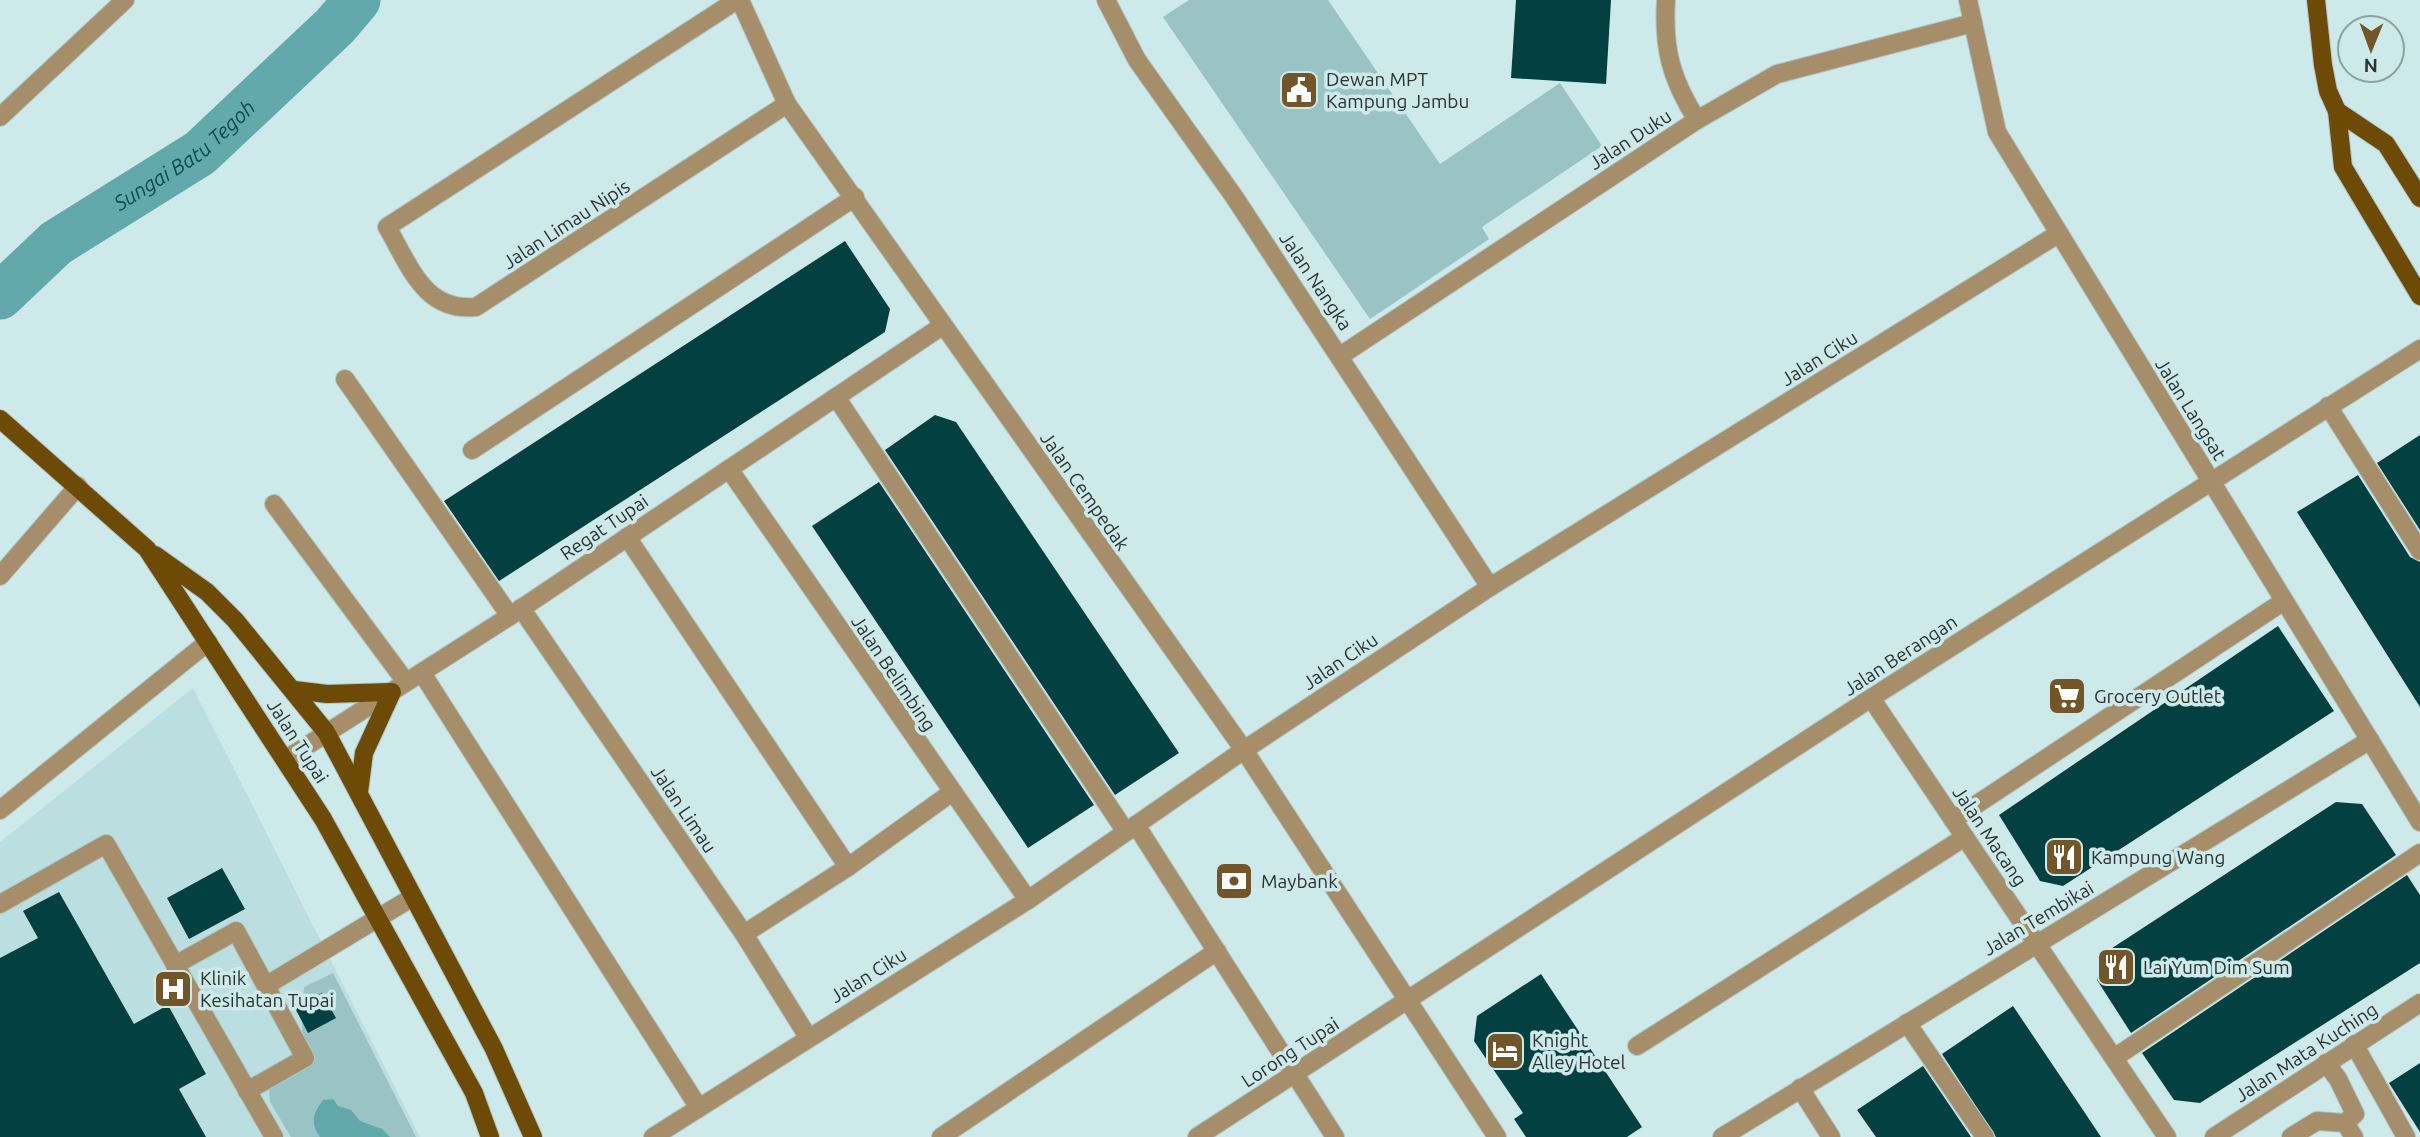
<svg xmlns="http://www.w3.org/2000/svg" width="2420" height="1137" font-family="Ubuntu,sans-serif">
	<style>
		.built { fill: #bbdfe0 }
		.green { fill: #99c3c4 }
		.water { fill: #63a8ab }
		.lines { fill: none; stroke-linecap: round; stroke-linejoin: round }
		.river { stroke: #63a8ab; stroke-width: 47 }
		.building { fill: #034042 }
		.minor-casing { stroke: #adc5c5; stroke-width: 20 }
		.major-casing { stroke: #adc5c5; stroke-width: 20 }
		.minor { stroke: #a78e6a; stroke-width: 18 }
		.major { stroke: #6d4a06; stroke-width: 18 }
		.labels { text-anchor: middle; stroke-width: 7; stroke-linejoin: round; paint-order: stroke }
		.poi-label { font-size: 19px; fill: #293434; stroke: #cee9e9; text-anchor: start }
		.street-label { font-size: 19px; fill: #293434; stroke: #cee9e9 }
		.water-label { font-size: 21px; font-style: italic; fill: #0b4c4e; stroke: #cee9e9 }
	</style>
	<rect width="100%" height="100%" fill="#cee9e9"/>
	<path class="built" d="M193,688L420,1137H0V842Z"/>
	<g class="green">
		<path d="M1189,0H1328L1440,164L1560,83L1602,146L1482,227L1489,239L1370,319L1163,17Z"/>
		<path d="M333,973L416,1137H291L270,1102L269,1090L310,1062L302,1030L304,987Z"/>
	</g>
	<path class="water" d="M333,1099L338,1106L351,1110L360,1121L382,1129L390,1137H320C310,1122 313,1114 323,1100Z"/>
	<g class="lines">
		<path class="river" id="s1" d="M0,296L56,243L200,153L335,26L357,0"/>
	</g>
	<g class="building">
		<path d="M1516,0H1611L1606,84L1511,78Z"/>
		<path d="M845,241L890,309L885,332L499,581L444,501Z"/>
		<path d="M935,415L956,422L1179,753L1115,795L885,450Z"/>
		<path d="M2420,435V530L2377,463Z"/>
		<path d="M2358,475L2410,557L2420,562V707L2297,512Z"/>
		<path d="M879,482L1094,805L1028,848L812,526Z"/>
		<path d="M2278,626L2334,711L2063,886L2040,881L1999,815Z"/>
		<path d="M2336,802L2362,804L2396,855L2131,1033L2097,980L2103,954Z"/>
		<path d="M222,868L245,909L189,939L167,898Z"/>
		<path d="M2407,875L2420,895V963L2200,1103L2174,1100L2142,1053Z"/>
		<path d="M59,892L134,1024L168,1005L206,1074L179,1089L206,1137H0V958L38,938L23,911Z"/>
		<path d="M1541,974L1642,1127L1627,1137H1526L1514,1119L1523,1113L1474,1041L1477,1016Z"/>
		<path d="M322,993L336,1018L308,1033L295,1008Z"/>
		<path d="M2013,1006L2079,1104L2101,1137H1996L1942,1054Z"/>
		<path d="M2420,1063V1132L2389,1083Z"/>
		<path d="M1923,1066L1971,1137H1876L1857,1110Z"/>
	</g>
	<g class="lines">
		<defs>
			<g id="minor">
				<path d="M737,0L387,227C410,266 424,312 476,307L787,104"/>
				<path d="M740,0L787,104L1244,750L1497,1137"/>
				<path d="M1106,0L1137,60L1235,198L1490,587"/>
				<path d="M1666,0C1663,49 1671,79 1697,120"/>
				<path d="M1968,0L1997,132L2420,822"/>
				<path d="M0,117L125,0"/>
				<path d="M1340,356L1697,120L1777,74L1973,23"/>
				<path d="M345,379L510,616"/>
				<path d="M836,397L1126,832"/>
				<path d="M2328,406L2420,551"/>
				<path d="M472,450L855,197"/>
				<path d="M729,469L1028,900"/>
				<path d="M274,504L406,682"/>
				<path d="M627,537L848,867"/>
				<path d="M0,576L78,486"/>
				<path d="M521,608L744,934L808,1037"/>
				<path d="M422,673L699,1108"/>
				<path d="M1871,698L2167,1137"/>
				<path d="M286,759L510,616L942,326"/>
				<path d="M0,810L208,642"/>
				<path d="M1953,820L2284,601"/>
				<path d="M1136,825L1335,1137"/>
				<path d="M0,904L106,844L274,1137"/>
				<path d="M744,934L848,867L951,793"/>
				<path d="M175,965L236,931L305,1058L247,1091"/>
				<path d="M267,985L413,897"/>
				<path d="M1907,1023L1985,1137"/>
				<path d="M2354,1044L2406,1137"/>
				<path d="M1637,1046L1965,837"/>
				<path d="M2114,1058L2420,853"/>
				<path d="M2326,1063L2338,1079L2355,1114L2345,1123"/>
				<path d="M1800,1088L1831,1137"/>
				<path d="M653,1137L1028,900L1244,750L1490,587L2058,234"/>
				<path d="M941,1137L1217,951"/>
				<path d="M1197,1137L1871,698L2420,349"/>
				<path d="M1722,1137L2370,740"/>
				<path d="M2214,1137L2420,1003"/>
				<path d="M2291,1137L2317,1121L2345,1123L2354,1137"/>
			</g>
			<g id="major">
				<path d="M2316,0L2323,65L2328,91L2337,111L2343,167L2420,296"/>
				<path d="M2337,111L2386,144L2420,198"/>
				<path d="M0,419L147,549L323,819L474,1093L490,1137"/>
				<path d="M155,555L207,592L235,620L326,732L494,1049L533,1137"/>
				<path d="M294,690L327,694L392,692L364,753L359,792"/>
			</g>
		</defs>
		<use href="#minor" class="minor-casing"/>
		<use href="#major" class="major-casing"/>
		<use href="#minor" class="minor"/>
		<use href="#major" class="major"/>
	</g>
	<defs>
		<symbol id="civic-square" viewBox="-11 -11 22 22"><rect x="-9" y="-9" width="18" height="18" rx="4" fill="#725629" stroke="#cee9e9"/><path d="M-.6-6.5H3V-4.5H.6V-3L4-1V1h2V6H-6V1h2V-1L-.6-3ZM-1.2 2.5V6h2.4V2.5Z" fill="#fff"/></symbol>
		<symbol id="supermarket-square" viewBox="-11 -11 22 22"><rect x="-9" y="-9" width="18" height="18" rx="4" fill="#725629" stroke="#cee9e9"/><path d="M-6-5.5h2.5l.6 2H6L4.5 2H-2.5L-4.4-4H-6ZM-1.5 3.2a1.3 1.3 0 1 0 .1 0ZM3 3.2a1.3 1.3 0 1 0 .1 0Z" fill="#fff"/></symbol>
		<symbol id="restaurant-square" viewBox="-11 -11 22 22"><rect x="-9" y="-9" width="18" height="18" rx="4" fill="#725629" stroke="#cee9e9"/><path d="M-5-6h1v4h1v-4h1v4h1v-4h1v5L-1.5 .5V6h-2V.5L-5-1ZM5-6V6H3V1.5H1.5Q1.5-4 5-6Z" fill="#fff"/></symbol>
		<symbol id="bank-square" viewBox="-11 -11 22 22"><rect x="-9" y="-9" width="18" height="18" rx="4" fill="#725629" stroke="#cee9e9"/><path d="M-6-4H6V4H-6ZM0-2.3a2.3 2.3 0 1 0 0 4.6a2.3 2.3 0 1 0 0-4.6Z" fill="#fff"/></symbol>
		<symbol id="hospital-square" viewBox="-11 -11 22 22"><rect x="-9" y="-9" width="18" height="18" rx="4" fill="#725629" stroke="#cee9e9"/><path d="M-5-5h3v3.5h4V-5h3V5h-3V1.5h-4V5h-3Z" fill="#fff"/></symbol>
		<symbol id="hotel-square" viewBox="-11 -11 22 22"><rect x="-9" y="-9" width="18" height="18" rx="4" fill="#725629" stroke="#cee9e9"/><path d="M-6-4.5h1.5V1H6V5H4.5V3h-9V5H-6ZM-4 0a1.8 1.8 0 1 1 3.6 0ZM.5 0V-2.5h3Q6-2.5 6 0Z" fill="#fff"/></symbol>
	</defs>
	<g fill-rule="evenodd">
		<use href="#civic-square" x="1277" y="68" width="44" height="44"/>
		<use href="#supermarket-square" x="2045" y="674" width="44" height="44"/>
		<use href="#restaurant-square" x="2042" y="835" width="44" height="44"/>
		<use href="#bank-square" x="1212" y="859" width="44" height="44"/>
		<use href="#restaurant-square" x="2094" y="945" width="44" height="44"/>
		<use href="#hospital-square" x="151" y="967" width="44" height="44"/>
		<use href="#hotel-square" x="1483" y="1029" width="44" height="44"/>
	</g>
	<g class="labels">
		<g class="poi-label">
			<text x="1326" y="86">Dewan MPT<tspan x="1326" dy="22">Kampung Jambu</tspan></text>
			<text x="2094" y="703">Grocery Outlet</text>
			<text x="2091" y="864">Kampung Wang</text>
			<text x="1261" y="888">Maybank</text>
			<text x="2143" y="974">Lai Yum Dim Sum</text>
			<text x="200" y="985">Klinik<tspan x="200" dy="22">Kesihatan Tupai</tspan></text>
			<text x="1532" y="1047">Knight<tspan x="1532" dy="22">Alley Hotel</tspan></text>
		</g>
		<g class="street-label">
			<text transform="translate(1630 139) rotate(-33)" y="7">Jalan Duku</text>
			<text transform="translate(566 224) rotate(-33)" y="7">Jalan Limau Nipis</text>
			<text transform="translate(1316 281) rotate(56)" y="7">Jalan Nangka</text>
			<text transform="translate(1819 358) rotate(-32)" y="7">Jalan Ciku</text>
			<text transform="translate(2191 409) rotate(58)" y="7">Jalan Langsat</text>
			<text transform="translate(1085 491) rotate(55)" y="7">Jalan Cempedak</text>
			<text transform="translate(604 527) rotate(-34)" y="7">Regat Tupai</text>
			<text transform="translate(1900 655) rotate(-33)" y="7">Jalan Berangan</text>
			<text transform="translate(1340 661) rotate(-34)" y="7">Jalan Ciku</text>
			<text transform="translate(894 673) rotate(56)" y="7">Jalan Belimbing</text>
			<text transform="translate(298 741) rotate(57)" y="7">Jalan Tupai</text>
			<text transform="translate(684 809) rotate(56)" y="7">Jalan Limau</text>
			<text transform="translate(1990 836) rotate(56)" y="7">Jalan Macang</text>
			<text transform="translate(2038 918) rotate(-31)" y="7">Jalan Tembikai</text>
			<text transform="translate(868 975) rotate(-32)" y="7">Jalan Ciku</text>
			<text transform="translate(1290 1052) rotate(-33)" y="7">Lorong Tupai</text>
			<text transform="translate(2306 1052) rotate(-33)" y="7">Jalan Mata Kuching</text>
		</g>
		<g class="water-label">
			<text dy="7" stroke="none"><textPath href="#s1" startOffset="233">Sungai Batu Tegoh</textPath></text>
		</g>
	</g>
	<g transform="translate(2371 49) rotate(181)"><circle r="33" fill="#cee9e9" stroke="#8ca1a1" stroke-width="2"/>
	<path d="M0-5L12 26L0 18L-12 26Z" fill="#725629"/>
	<text y="-10" font-size="19" font-weight="bold" text-anchor="middle" fill="#293434">N</text>
	</g>
</svg>
